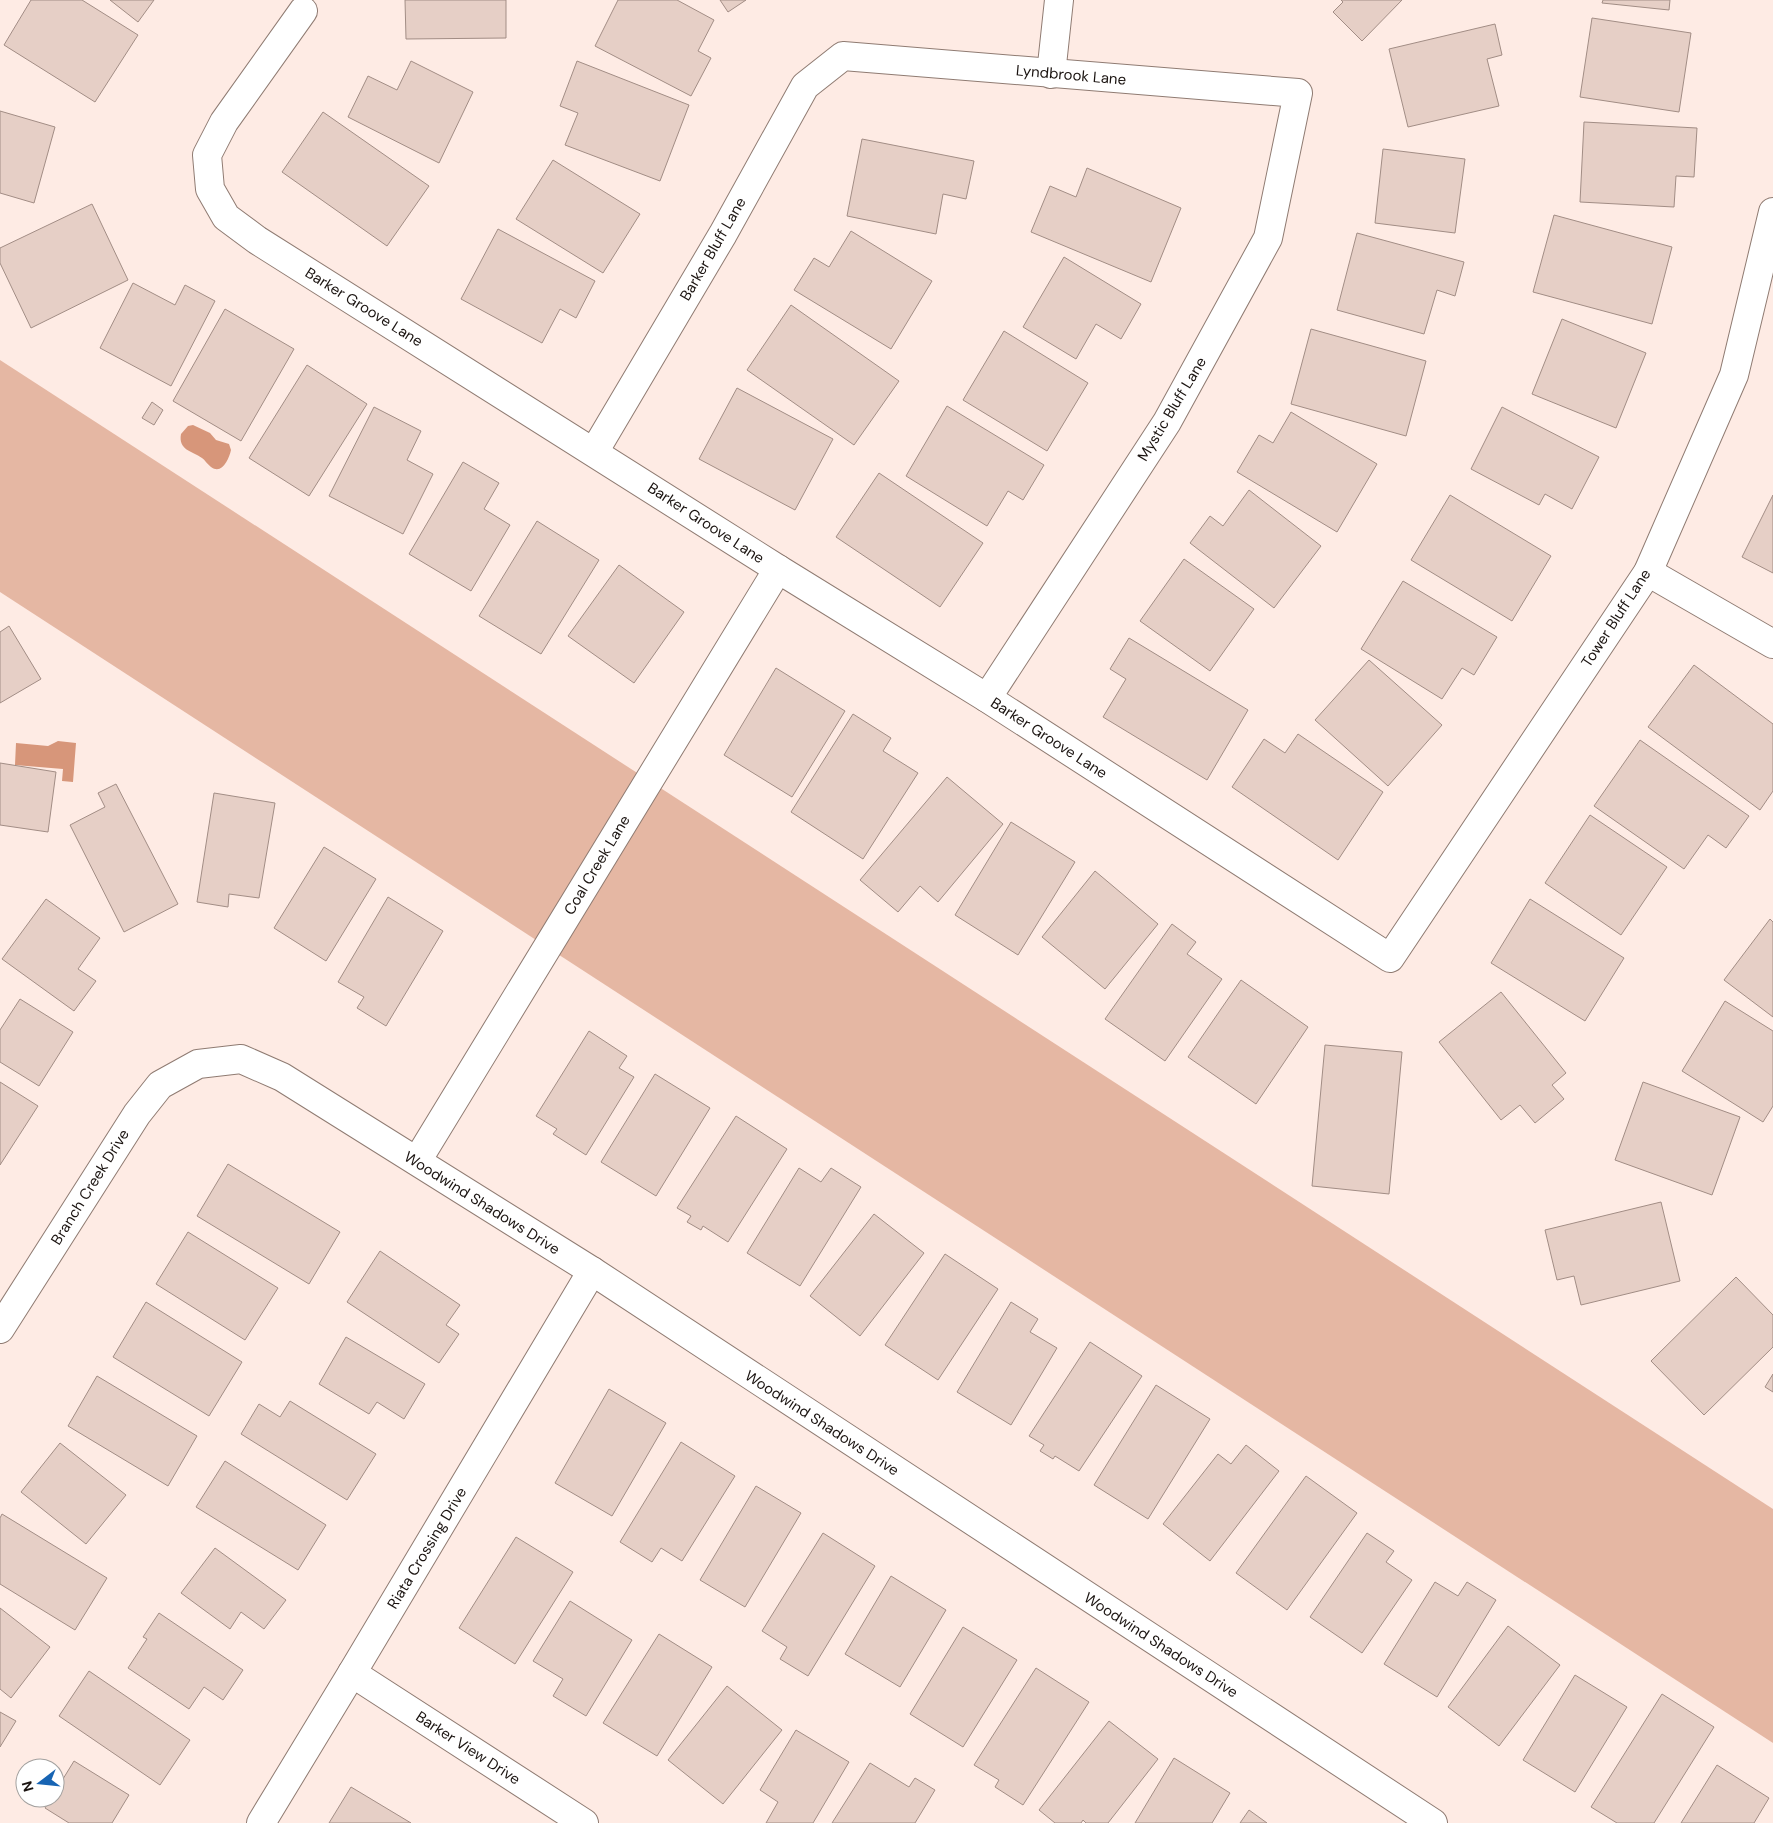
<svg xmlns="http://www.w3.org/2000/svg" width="1773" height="1823" font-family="'DM Sans',sans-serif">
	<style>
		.green { fill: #e5b7a3 }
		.water { fill: #d7967a }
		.building { fill: #e6cfc6; stroke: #a28d85 }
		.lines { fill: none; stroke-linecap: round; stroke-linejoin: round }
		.minor-casing { stroke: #8f7b72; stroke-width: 30 }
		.minor { stroke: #fff; stroke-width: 28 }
		.labels { text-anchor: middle; stroke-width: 5; stroke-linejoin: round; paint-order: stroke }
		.street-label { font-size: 15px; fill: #1a1310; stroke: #fff }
	</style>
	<rect width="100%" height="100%" fill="#feebe4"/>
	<path class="green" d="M0,360L1773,1509V1743L0,592Z"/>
	<g class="water">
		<path d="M193,425L210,433L216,440L229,444L231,450C229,459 222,475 211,467C207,464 205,460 202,458C192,451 178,450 181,434L188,426Z"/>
		<path d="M58,741L76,743L73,782L62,781L63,769L15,765L16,743L48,746Z"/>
	</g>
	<g class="building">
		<path d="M31,0H82L138,35L95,102L4,45Z"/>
		<path d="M110,0H154L138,22Z"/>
		<path d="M405,0H506V38L406,39Z"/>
		<path d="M618,0H677L714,20L698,51L711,58L691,96L595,46Z"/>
		<path d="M720,0H746L728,12Z"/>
		<path d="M1341,0H1402L1362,41L1333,12L1343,2Z"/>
		<path d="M1603,0H1670L1669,10L1602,3Z"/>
		<path d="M1592,18L1691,33L1679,112L1580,97Z"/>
		<path d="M1495,24L1502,55L1487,59L1499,106L1408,127L1389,49Z"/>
		<path d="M411,61L473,92L439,163L348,117L368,76L397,90Z"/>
		<path d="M577,61L689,105L660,181L565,145L578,113L560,106Z"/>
		<path d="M0,111L55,127L34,203L0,193Z"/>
		<path d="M323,112L429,186L387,246L282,172Z"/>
		<path d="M1584,122L1697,128L1694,177L1676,176L1674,207L1580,202Z"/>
		<path d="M862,139L974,161L966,199L943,194L936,234L847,216Z"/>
		<path d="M1383,149L1465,159L1455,233L1375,223Z"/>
		<path d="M553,160L640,214L603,273L516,219Z"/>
		<path d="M1087,168L1181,208L1151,282L1031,232L1050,186L1076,197Z"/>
		<path d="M92,204L128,280L31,328L0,263V248Z"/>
		<path d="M1554,215L1672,247L1652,324L1533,292Z"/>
		<path d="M498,229L595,281L576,318L560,309L542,343L461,299Z"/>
		<path d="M851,231L932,281L891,349L794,290L814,258L829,267Z"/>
		<path d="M1357,233L1464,262L1455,296L1437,290L1424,334L1337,310Z"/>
		<path d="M1064,257L1141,304L1121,339L1096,324L1076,359L1023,327Z"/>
		<path d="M133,283L175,305L185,285L215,301L171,386L100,348Z"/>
		<path d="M791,305L899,381L854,445L747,370Z"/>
		<path d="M225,309L294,349L241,441L173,401Z"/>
		<path d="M1562,319L1646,353L1616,428L1532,394Z"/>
		<path d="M1311,329L1426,361L1406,436L1291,404Z"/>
		<path d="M1004,331L1088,383L1047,451L963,400Z"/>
		<path d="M307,365L367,404L309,496L249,458Z"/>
		<path d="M737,388L833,439L795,510L699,459Z"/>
		<path d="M152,402L163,410L154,425L142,418Z"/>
		<path d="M947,406L1044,465L1023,500L1008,491L987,526L906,476Z"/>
		<path d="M374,407L421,431L407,460L433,474L403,534L329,496Z"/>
		<path d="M1502,407L1599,457L1572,509L1545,494L1539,505L1471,469Z"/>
		<path d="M1291,412L1377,464L1337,532L1237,472L1259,435L1273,443Z"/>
		<path d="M463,462L499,483L484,509L510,525L471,591L409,554Z"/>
		<path d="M879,473L983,543L940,607L836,537Z"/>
		<path d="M1249,490L1321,546L1274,608L1190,543L1210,516L1223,526Z"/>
		<path d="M1450,495L1551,556L1512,621L1411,560Z"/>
		<path d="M1773,495V573L1742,557Z"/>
		<path d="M537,521L599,560L541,654L479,616Z"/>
		<path d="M1184,559L1254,609L1210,671L1140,621Z"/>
		<path d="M619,565L684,612L634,683L568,636Z"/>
		<path d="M1403,581L1497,637L1474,675L1462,668L1442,699L1361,649Z"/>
		<path d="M9,626L41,679L0,703V632Z"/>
		<path d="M1129,638L1248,710L1207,780L1103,717L1126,679L1110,669Z"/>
		<path d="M1369,660L1442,725L1388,786L1315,720Z"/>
		<path d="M1694,665L1773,724V791L1760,810L1648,727Z"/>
		<path d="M776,668L845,711L792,797L724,755Z"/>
		<path d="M853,714L891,738L883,751L918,773L863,859L791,812Z"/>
		<path d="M1298,734L1383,792L1338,860L1232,787L1264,739L1285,753Z"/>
		<path d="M1640,740L1749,816L1726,848L1708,835L1684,869L1594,806Z"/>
		<path d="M0,763L56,772L48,832L0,825Z"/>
		<path d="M947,777L1003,824L938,902L920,886L898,912L860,880Z"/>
		<path d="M116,784L178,904L124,932L70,825L105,807L98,793Z"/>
		<path d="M214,793L275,803L259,898L229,894L228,907L197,902Z"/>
		<path d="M1590,815L1667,867L1621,935L1545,883Z"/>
		<path d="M1011,822L1075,862L1018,955L955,915Z"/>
		<path d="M324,847L376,879L326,961L274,928Z"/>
		<path d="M1095,871L1158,924L1105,989L1042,937Z"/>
		<path d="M388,897L443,931L386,1026L357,1008L364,997L338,982Z"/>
		<path d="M46,899L100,938L78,969L96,981L74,1011L2,959Z"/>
		<path d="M1530,899L1624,958L1585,1021L1491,963Z"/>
		<path d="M1770,919L1773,922V1017L1724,980Z"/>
		<path d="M1172,924L1196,942L1187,954L1222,979L1165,1061L1105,1019Z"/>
		<path d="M1241,980L1308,1027L1256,1104L1188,1057Z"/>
		<path d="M1501,992L1566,1073L1552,1085L1564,1099L1535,1123L1520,1105L1501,1120L1439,1042Z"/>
		<path d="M20,999L73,1032L39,1086L0,1062V1030Z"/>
		<path d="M1725,1001L1773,1031V1106L1763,1122L1682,1071Z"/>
		<path d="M589,1031L627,1056L619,1068L634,1077L586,1155L553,1134L557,1129L536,1116Z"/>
		<path d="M1325,1045L1402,1052L1389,1194L1312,1186Z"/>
		<path d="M655,1074L710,1108L656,1196L601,1162Z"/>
		<path d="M0,1082L38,1106L0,1165Z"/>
		<path d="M1643,1082L1740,1117L1712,1195L1615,1160Z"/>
		<path d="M736,1116L787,1149L728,1242L703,1226L701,1230L687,1222L691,1216L677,1208Z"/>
		<path d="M228,1164L340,1232L309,1284L197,1216Z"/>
		<path d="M799,1168L821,1182L831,1168L861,1187L800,1286L747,1253Z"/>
		<path d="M1661,1202L1680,1281L1581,1305L1574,1276L1557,1280L1545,1230Z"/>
		<path d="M874,1214L924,1253L860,1336L810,1296Z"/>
		<path d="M188,1232L278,1288L245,1340L156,1284Z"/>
		<path d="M380,1251L460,1305L446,1325L459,1334L439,1363L347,1302Z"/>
		<path d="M945,1254L998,1289L938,1380L885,1345Z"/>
		<path d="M1736,1277L1773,1315V1347L1704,1415L1651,1361Z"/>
		<path d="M146,1302L242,1362L209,1416L113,1357Z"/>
		<path d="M1011,1302L1038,1319L1030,1332L1057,1348L1011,1425L957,1392Z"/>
		<path d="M346,1337L425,1384L404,1419L377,1402L369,1414L319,1384Z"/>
		<path d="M1090,1342L1142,1376L1079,1471L1055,1456L1053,1459L1040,1451L1044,1445L1029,1436Z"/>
		<path d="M1773,1374V1392L1765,1387Z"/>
		<path d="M97,1376L197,1436L168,1486L68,1426Z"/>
		<path d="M1156,1385L1210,1419L1148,1519L1094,1485Z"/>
		<path d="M609,1389L666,1423L612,1516L555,1483Z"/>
		<path d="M290,1401L376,1454L347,1500L241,1434L259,1404L280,1417Z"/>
		<path d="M681,1442L735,1476L682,1561L661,1548L652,1562L620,1542Z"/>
		<path d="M60,1443L126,1495L86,1544L21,1492Z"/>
		<path d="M1246,1445L1279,1471L1210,1561L1163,1524L1218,1454L1231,1464Z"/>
		<path d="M225,1461L326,1525L298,1570L196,1507Z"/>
		<path d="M1306,1476L1357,1513L1287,1610L1236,1573Z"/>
		<path d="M756,1486L801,1513L745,1607L700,1580Z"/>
		<path d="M2,1514L107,1578L75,1630L0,1584V1518Z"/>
		<path d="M823,1533L875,1566L808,1676L780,1659L787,1647L762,1631Z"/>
		<path d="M1367,1533L1394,1551L1386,1562L1412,1580L1362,1653L1310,1617Z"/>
		<path d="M516,1537L573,1572L515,1664L459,1628Z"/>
		<path d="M215,1548L286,1600L264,1629L241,1612L230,1629L181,1593Z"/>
		<path d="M891,1576L946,1610L900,1687L845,1654Z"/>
		<path d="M1435,1582L1458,1596L1467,1582L1496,1600L1437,1697L1384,1664Z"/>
		<path d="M570,1601L632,1640L586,1716L553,1696L563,1679L533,1661Z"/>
		<path d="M0,1608L50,1647L11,1698L0,1689Z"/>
		<path d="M159,1613L243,1670L223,1700L204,1687L189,1709L128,1668L147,1639L143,1637Z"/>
		<path d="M1508,1626L1560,1665L1499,1746L1448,1707Z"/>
		<path d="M963,1627L1017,1660L963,1747L910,1714Z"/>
		<path d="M659,1634L712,1667L657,1756L603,1723Z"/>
		<path d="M1036,1668L1089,1702L1023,1805L995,1787L999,1780L974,1765Z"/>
		<path d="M89,1671L190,1740L160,1785L59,1716Z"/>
		<path d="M1575,1675L1627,1707L1575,1792L1523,1760Z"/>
		<path d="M727,1686L782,1730L723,1804L668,1760Z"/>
		<path d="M1662,1694L1714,1727L1654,1823H1617L1591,1807Z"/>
		<path d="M0,1712L16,1721L0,1747Z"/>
		<path d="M1109,1721L1158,1759L1108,1823H1086L1083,1820L1081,1823H1055L1039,1810Z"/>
		<path d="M796,1730L849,1762L813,1823H766L778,1802L760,1790Z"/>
		<path d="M1174,1758L1230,1793L1212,1823H1135Z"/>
		<path d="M74,1761L129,1795L112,1823H69L45,1808L51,1798H55V1792Z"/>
		<path d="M870,1763L909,1787L915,1778L935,1790L915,1823H832Z"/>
		<path d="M1717,1765L1769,1798L1754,1823H1681Z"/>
		<path d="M351,1787L411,1823H329Z"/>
		<path d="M1249,1810L1267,1823H1240Z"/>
	</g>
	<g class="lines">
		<defs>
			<g id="minor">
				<path d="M303,11L224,122L207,155L210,189L226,217L257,240L778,569L987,698L1390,958L1648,572L1734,375L1773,212"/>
				<path d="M1051,74L1059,0"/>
				<path d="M594,452L723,234L805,86L843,56L1298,93L1268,238L1167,422L987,698"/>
				<path d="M1648,572L1773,644"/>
				<path d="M417,1161L778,569"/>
				<path d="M0,1329L137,1114L160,1085L198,1064L241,1059L282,1077L592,1271L1433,1823"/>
				<path d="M352,1673L584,1823"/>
				<path d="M261,1823L352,1673L592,1271"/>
			</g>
		</defs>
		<use href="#minor" class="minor-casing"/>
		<use href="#minor" class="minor"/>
	</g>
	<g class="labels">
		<g class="street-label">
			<text transform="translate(1071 75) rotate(5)" y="5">Lyndbrook Lane</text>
			<text transform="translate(713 249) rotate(-60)" y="5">Barker Bluff Lane</text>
			<text transform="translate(364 307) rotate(32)" y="5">Barker Groove Lane</text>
			<text transform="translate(1172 409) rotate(-59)" y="5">Mystic Bluff Lane</text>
			<text transform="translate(706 523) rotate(33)" y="5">Barker Groove Lane</text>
			<text transform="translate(1616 618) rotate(-57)" y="5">Tower Bluff Lane</text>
			<text transform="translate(1049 738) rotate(33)" y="5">Barker Groove Lane</text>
			<text transform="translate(597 865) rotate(-59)" y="5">Coal Creek Lane</text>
			<text transform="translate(90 1187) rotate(-58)" y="5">Branch Creek Drive</text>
			<text transform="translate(482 1203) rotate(32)" y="5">Woodwind Shadows Drive</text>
			<text transform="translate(822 1423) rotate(33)" y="5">Woodwind Shadows Drive</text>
			<text transform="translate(427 1548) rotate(-59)" y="5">Riata Crossing Drive</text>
			<text transform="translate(1161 1645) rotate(33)" y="5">Woodwind Shadows Drive</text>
			<text transform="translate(468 1748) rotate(33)" y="5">Barker View Drive</text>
		</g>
	</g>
	<g transform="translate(40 1783) rotate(254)"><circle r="24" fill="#ffffff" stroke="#a3a19f"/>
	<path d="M0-4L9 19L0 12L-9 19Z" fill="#1764b3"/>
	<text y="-8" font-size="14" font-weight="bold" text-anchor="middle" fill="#1a1310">N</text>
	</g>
</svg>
